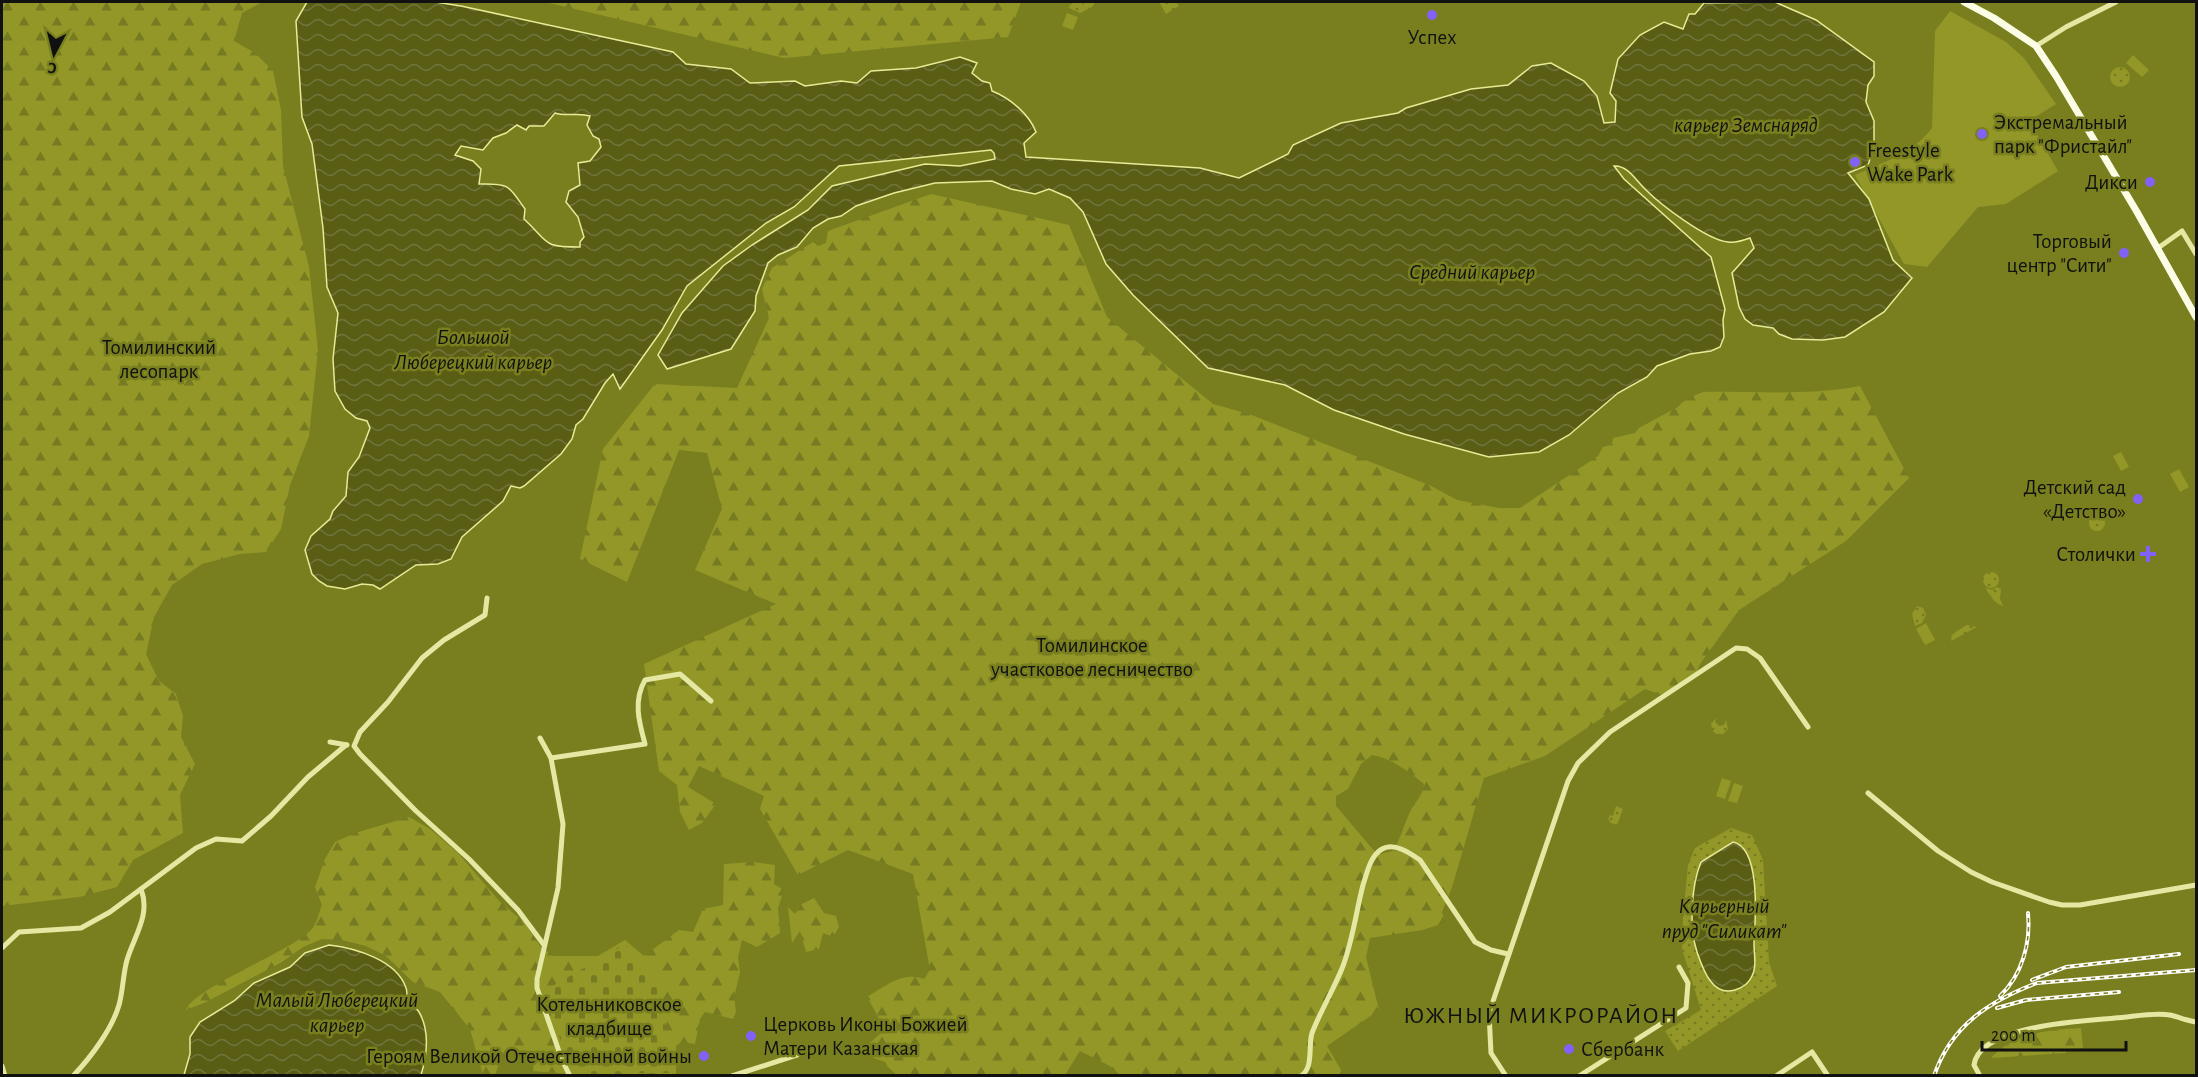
<svg xmlns="http://www.w3.org/2000/svg" width="2198" height="1077" font-family="'Alegreya Sans',sans-serif">
	<style>
		.grass { fill: url(#grass-dots) }
		.forest { fill: url(#forest-firs); fill-rule: evenodd }
		.cemetery { fill: url(#cemetery-stones) }
		.garden { fill: #929728 }
		.water { fill: url(#water-waves); stroke: #e7ea96; stroke-width: 1.5; fill-rule: evenodd }
		.lines { fill: none; stroke-linecap: round; stroke-linejoin: round }
		.minor { stroke: #e5e8a3; stroke-width: 5 }
		.major { stroke: #fbfee5; stroke-width: 7 }
		.rail-casing { stroke: #fff; stroke-width: 4 }
		.rail { stroke: #797f1e; stroke-width: 1.5; stroke-dasharray: 4.5; stroke-linecap: butt }
		.poi-dot { fill: #8162f7; stroke: #797f1e; stroke-width: 2 }
		.labels { text-anchor: middle; stroke-width: 5; stroke-linejoin: round; paint-order: stroke }
		.poi-label { font-size: 21px; fill: #111; stroke: #797f1e; text-anchor: end }
		.park-label { font-size: 21px; fill: #111; stroke: #797f1e }
		.water-label { font-size: 22px; font-style: italic; fill: #111; stroke: #797f1e }
		.quarter-label { font-size: 24px; letter-spacing: 1.5px; fill: #111; stroke: #797f1e }
	</style>
	<defs>
		<pattern id="grass-dots" width="8" height="8" patternUnits="userSpaceOnUse" patternTransform="scale(1.5)"><rect width="8" height="8" fill="#929728"/><path d="M2 2h.1M6 6h.1" fill="none" stroke="#767a21" stroke-width="1.8" stroke-linecap="round"/></pattern>
		<pattern id="forest-firs" width="22" height="20" patternUnits="userSpaceOnUse" patternTransform="scale(1.5)"><rect width="22" height="20" fill="#929728"/><path d="M5 1l3.5 6h-7zM16 11l3.5 6h-7z" fill="#767a21"/></pattern>
		<pattern id="cemetery-stones" width="16" height="16" patternUnits="userSpaceOnUse" patternTransform="scale(1.5)"><rect width="16" height="16" fill="#929728"/><path d="M2 7V4a2 2 0 0 1 4 0v3zM10 15v-3a2 2 0 0 1 4 0v3z" fill="#767a21"/></pattern>
		<pattern id="water-waves" width="16" height="10" patternUnits="userSpaceOnUse" patternTransform="scale(1.5)"><rect width="16" height="10" fill="#595e14"/><path d="M0 5q4-4 8 0t8 0" fill="none" stroke="#71743d"/></pattern>
	</defs>
	<rect width="100%" height="100%" fill="#797f1e"/>
	<g class="grass">
		<path d="M1071,2H1096L1092,7L1080,13L1069,8Z"/>
		<path d="M1159,2H1176L1179,6L1166,14Z"/>
		<circle cx="2120" cy="77" r="10"/>
		<circle cx="2097" cy="523" r="8"/>
		<circle cx="1991" cy="580" r="8"/>
		<path d="M1997,587L2001,589L2000,599L2003,606L1996,603L1987,591L1986,588L1992,590Z"/>
		<path d="M1917,606L1923,608L1926,615L1922,623L1915,626L1912,614Z"/>
		<path d="M1967,625L1977,627L1951,641L1952,634Z"/>
		<path d="M1716,718L1715,722L1719,726L1724,725L1726,720L1728,729L1723,734H1716L1713,731L1711,724Z"/>
		<path d="M1616,806L1623,809L1617,825L1611,823L1608,819L1610,815L1613,816Z"/>
		<path d="M1731,828L1752,835L1763,860L1769,962L1777,986L1678,1051L1665,1031L1701,1010L1682,949L1683,918L1688,865L1695,848Z"/>
	</g>
	<g class="forest">
		<path d="M2,2H262L242,13L234,41L255,53L273,71L281,110L283,166L309,267L318,350L309,436L290,485L281,529L266,552L240,554L202,564L172,585L154,617L146,654L159,681L176,694L183,716L181,737L195,764L180,795L183,833L133,860L117,887L79,897L2,906Z"/>
		<path d="M545,2H1021L1008,37L784,58Z"/>
		<path d="M931,194L1069,225L1107,317L1213,404L1249,414L1429,485L1457,500L1499,508H1520L1598,456L1603,447L1612,444L1613,438L1635,433L1639,428L1678,407C1683,400 1695,395 1703,392C1756,391 1808,396 1860,386L1909,478L1846,541L1739,610L1700,664L1697,671L1663,695L1645,689L1545,756L1484,778L1452,887L1442,912L1445,923L1422,930L1370,938L1366,957L1379,1010L1327,1046L1344,1075H1120L1110,1066L1080,1051L1065,1075L898,1076L888,1067L885,1062L859,1053L885,1029L867,997C886,986 902,971 924,979L930,970L913,874L848,850L798,875L760,809L764,796L699,766L688,787L716,804L702,823L689,830L680,812L677,785L659,771L644,664L776,604L695,570L722,509L707,453L679,450L627,582L580,559L603,449L655,384L737,388L769,318L762,289L772,268L813,242L818,246L826,243L828,231ZM1372,755C1393,759 1408,771 1424,784C1423,796 1416,800 1411,810C1404,824 1401,838 1393,851L1380,854L1375,852L1336,806V796L1348,789L1361,764Z"/>
		<path d="M409,817L430,829L458,853L500,902L524,922L540,946L553,956H598L625,940L644,956L679,930L693,932L703,909L723,905L724,864L753,862L775,865L774,884L784,890L778,908L780,933L757,947L742,940L738,957L740,973L734,997L736,1012L733,1019L705,1012L700,1019L695,1044L681,1042L676,1046V1075H578L533,1071L535,1052L511,1053L501,1058L495,1075H481L482,1072L470,1029L440,992L413,982L386,956L366,946L342,940L322,939L303,947L282,962L204,1003L186,1010C193,988 290,952 311,930C317,924 319,912 322,905L315,887L325,859L335,842L355,833Z"/>
		<path d="M814,898L824,913L836,916L839,927L833,937L823,933L819,949L806,952L800,931L792,943L788,907L795,914L802,904Z"/>
		<path d="M2081,1028L2083,1048L2066,1049V1053L1991,1058C2015,1032 2049,1030 2081,1028Z"/>
	</g>
	<path class="cemetery" d="M626,944L661,988L670,1073L579,1074L572,1069L542,992Z"/>
	<g class="garden">
		<path d="M1950,11L2006,42L2024,58L2056,104L2029,121L2058,171L2006,204L1978,207L1927,267L1904,264L1855,175C1884,162 1912,154 1932,128L1935,31Z"/>
		<path d="M1067,13L1078,17L1073,30L1062,26Z"/>
		<path d="M2133,55L2149,70L2142,77L2126,63Z"/>
		<path d="M2121,452L2129,467L2121,471L2113,456Z"/>
		<path d="M2179,469L2189,487L2180,492L2170,474Z"/>
		<path d="M1926,623L1935,640L1925,645L1916,629Z"/>
		<path d="M1722,778L1731,781L1725,799L1716,796Z"/>
		<path d="M1734,783L1743,786L1737,803L1728,801Z"/>
	</g>
	<g class="water">
		<path d="M307,2H435L461,6L673,52L686,64L731,69L750,83L795,81L805,86L841,81L857,83L871,71L916,68L960,57L977,63L972,73L982,81L990,83L992,91C1010,98 1029,114 1036,132L1024,143L1026,157L1200,168L1239,178L1288,154L1293,145L1341,123L1398,113L1406,108L1471,89L1508,85L1532,66L1551,63L1584,81L1597,96L1604,123L1615,122L1616,101L1610,93L1618,59L1640,35L1664,22L1683,29L1689,14H1695L1704,3L1775,2L1816,20L1874,62V76L1868,85L1866,102L1874,121V147L1868,165L1848,173L1869,199L1893,260L1912,278L1884,312L1845,337L1823,340L1792,339L1779,334L1773,328L1753,325L1745,319L1739,307L1732,273L1754,248L1750,238C1742,241 1736,243 1728,242C1707,240 1661,205 1646,190C1636,181 1628,165 1614,166L1624,179L1711,257L1725,309L1723,320L1724,337L1720,347L1711,351L1690,354L1657,366L1647,377L1618,393L1569,435L1539,452L1489,457L1404,434L1334,410L1285,385L1208,368L1133,295L1106,264L1083,212L1070,198L1049,189L1035,194L1011,189L992,181L935,183L894,193L856,206L841,216L828,219L813,228L797,247L778,255L768,263L756,296L755,311L731,349L667,369L658,355L682,313L723,266L752,245L808,210L832,186L925,164L960,166L995,159L994,153L991,150L839,166L794,207L766,223L687,286L662,330L620,389L613,374L605,383L583,419L576,425L572,439L561,454L524,486L520,488L511,486L503,501L462,537L451,559L438,564L416,565L380,589L373,585L362,584L345,589L327,586L319,581L312,574L305,550L311,536L330,519L333,511L346,496L348,472L359,457L370,428L367,421L356,418L345,409L335,391L333,359L338,313L327,287L323,228L312,144L302,117L296,21ZM555,113C567,117 578,112 590,116L587,125L593,136L599,139L601,147L590,161L578,163L580,185L569,191L566,202L578,217L584,237L580,242V247C541,247 550,243 524,219L525,209C508,185 509,183 479,184L481,169L473,161L455,155L461,146L483,150L493,138L506,133L517,125L526,130L529,126H544Z"/>
		<path d="M1733,842C1762,848 1755,923 1754,944C1754,955 1757,966 1752,976C1749,983 1742,988 1735,990C1712,997 1703,969 1697,952C1689,928 1691,886 1701,862Z"/>
		<path d="M329,945C355,948 397,960 406,988C407,990 407,996 407,998C410,1003 416,1007 419,1012C430,1031 427,1055 421,1075H184L190,1054V1037L200,1022L234,1001L254,983L290,967L305,953Z"/>
	</g>
	<g class="lines">
		<g class="minor">
			<path d="M2036,46L2066,27L2116,2"/>
			<path d="M2158,248L2182,231L2196,254"/>
			<path d="M487,598L485,615L444,640L422,658L388,702L360,732L354,746L360,754L416,811L469,859L518,910L544,945"/>
			<path d="M540,738L551,758L563,824L558,888L537,979V988L562,1060L570,1076"/>
			<path d="M330,742L347,745"/>
			<path d="M551,758L645,744C639,722 633,701 645,680L680,674L711,701"/>
			<path d="M1868,793L1938,851L1971,872L1992,882L2049,902L2062,905H2080L2196,885"/>
			<path d="M2,948L19,932L81,928L110,912L196,848L216,839L242,841L271,816L308,777L346,745"/>
			<path d="M2,1066L5,1076"/>
			<path d="M74,1075C91,1057 112,1029 119,1005C123,991 123,974 127,960C134,936 151,915 141,889"/>
			<path d="M732,1076L803,1053"/>
			<path d="M1301,1076C1314,1068 1308,1045 1312,1033C1321,1010 1334,989 1343,966C1353,939 1356,912 1363,885C1367,873 1370,856 1382,849C1394,842 1410,853 1420,860L1475,942L1491,950L1508,954"/>
			<path d="M1506,1076L1491,1053L1489,1013L1568,781L1578,763L1610,732L1736,648L1747,649L1760,658L1808,727"/>
			<path d="M1579,1076L1686,1008L1688,983L1679,967"/>
			<path d="M1776,1076L1812,1052L1828,1076"/>
			<path d="M1980,1076L1974,1065C1979,1025 2084,1021 2115,1018C2132,1017 2153,1012 2170,1015C2179,1017 2188,1021 2196,1022"/>
		</g>
		<path class="major" d="M1964,2L1994,18L2036,46L2056,76L2137,212L2196,317"/>
		<defs>
			<g id="rail">
				<path d="M2032,980L2066,967L2179,954"/>
				<path d="M2000,996C2022,975 2031,943 2028,913"/>
				<path d="M1997,1008L2026,1000L2119,992"/>
				<path d="M1934,1076C1951,1025 1990,1001 2037,983L2196,970"/>
			</g>
		</defs>
		<use href="#rail" class="rail-casing"/>
		<use href="#rail" class="rail"/>
	</g>
	<g class="poi-dot">
		<circle cx="1432" cy="15" r="6"/>
		<circle cx="1982" cy="134" r="6"/>
		<circle cx="1855" cy="162" r="6"/>
		<circle cx="2150" cy="182" r="6"/>
		<circle cx="2124" cy="253" r="6"/>
		<circle cx="2138" cy="499" r="6"/>
		<path d="M2145 545h6v6h6v6h-6v6h-6v-6h-6v-6h6z"/>
		<circle cx="751" cy="1036" r="6"/>
		<circle cx="1569" cy="1049" r="6"/>
		<circle cx="704" cy="1056" r="6"/>
	</g>
	<g class="labels">
		<g class="poi-label">
			<text x="1432" y="44" text-anchor="middle">Успех</text>
			<text x="1994" y="129" text-anchor="start">Экстремальный<tspan x="1994" dy="24">парк "Фристайл"</tspan></text>
			<text x="1867" y="157" text-anchor="start">Freestyle<tspan x="1867" dy="24">Wake Park</tspan></text>
			<text x="2138" y="189">Дикси</text>
			<text x="2112" y="248">Торговый<tspan x="2112" dy="24">центр "Сити"</tspan></text>
			<text x="2126" y="494">Детский сад<tspan x="2126" dy="24">«Детство»</tspan></text>
			<text x="2136" y="561">Столички</text>
			<text x="763" y="1031" text-anchor="start">Церковь Иконы Божией<tspan x="763" dy="24">Матери Казанская</tspan></text>
			<text x="1581" y="1056" text-anchor="start">Сбербанк</text>
			<text x="692" y="1063">Героям Великой Отечественной войны</text>
		</g>
		<g class="park-label">
			<text x="159" y="354">Томилинский<tspan x="159" dy="24">лесопарк</tspan></text>
			<text x="1092" y="652">Томилинское<tspan x="1092" dy="24">участковое лесничество</tspan></text>
			<text x="609" y="1011">Котельниковское<tspan x="609" dy="24">кладбище</tspan></text>
		</g>
		<g class="water-label">
			<text x="1746" y="132">карьер Земснаряд</text>
			<text x="1472" y="279">Средний карьер</text>
			<text x="473" y="344">Большой<tspan x="473" dy="25">Люберецкий карьер</tspan></text>
			<text x="1724" y="913">Карьерный<tspan x="1724" dy="25">пруд "Силикат"</tspan></text>
			<text x="337" y="1007">Малый Люберецкий<tspan x="337" dy="25">карьер</tspan></text>
		</g>
		<g class="quarter-label">
			<text x="1541" y="1023">ЮЖНЫЙ МИКРОРАЙОН</text>
		</g>
	</g>
	<rect width="2198" height="1077" fill="none" stroke="#111111" stroke-width="6"/>
	<g transform="translate(54 54) rotate(187)" stroke="#797f1e" stroke-width="4.5" paint-order="stroke">
	<path d="M0-4.5L10 22L0 15L-10 22Z" fill="#111111"/>
	<text y="-9" font-size="16" font-weight="bold" text-anchor="middle" fill="#111111">С</text>
	</g>
	<path d="M1982 1041v9h144v-9" fill="none" stroke="#111111" stroke-width="3"/>
	<text x="1991" y="1041" font-size="18" fill="#111111" stroke="#797f1e" stroke-width="4.5" paint-order="stroke">200 m</text>
</svg>
